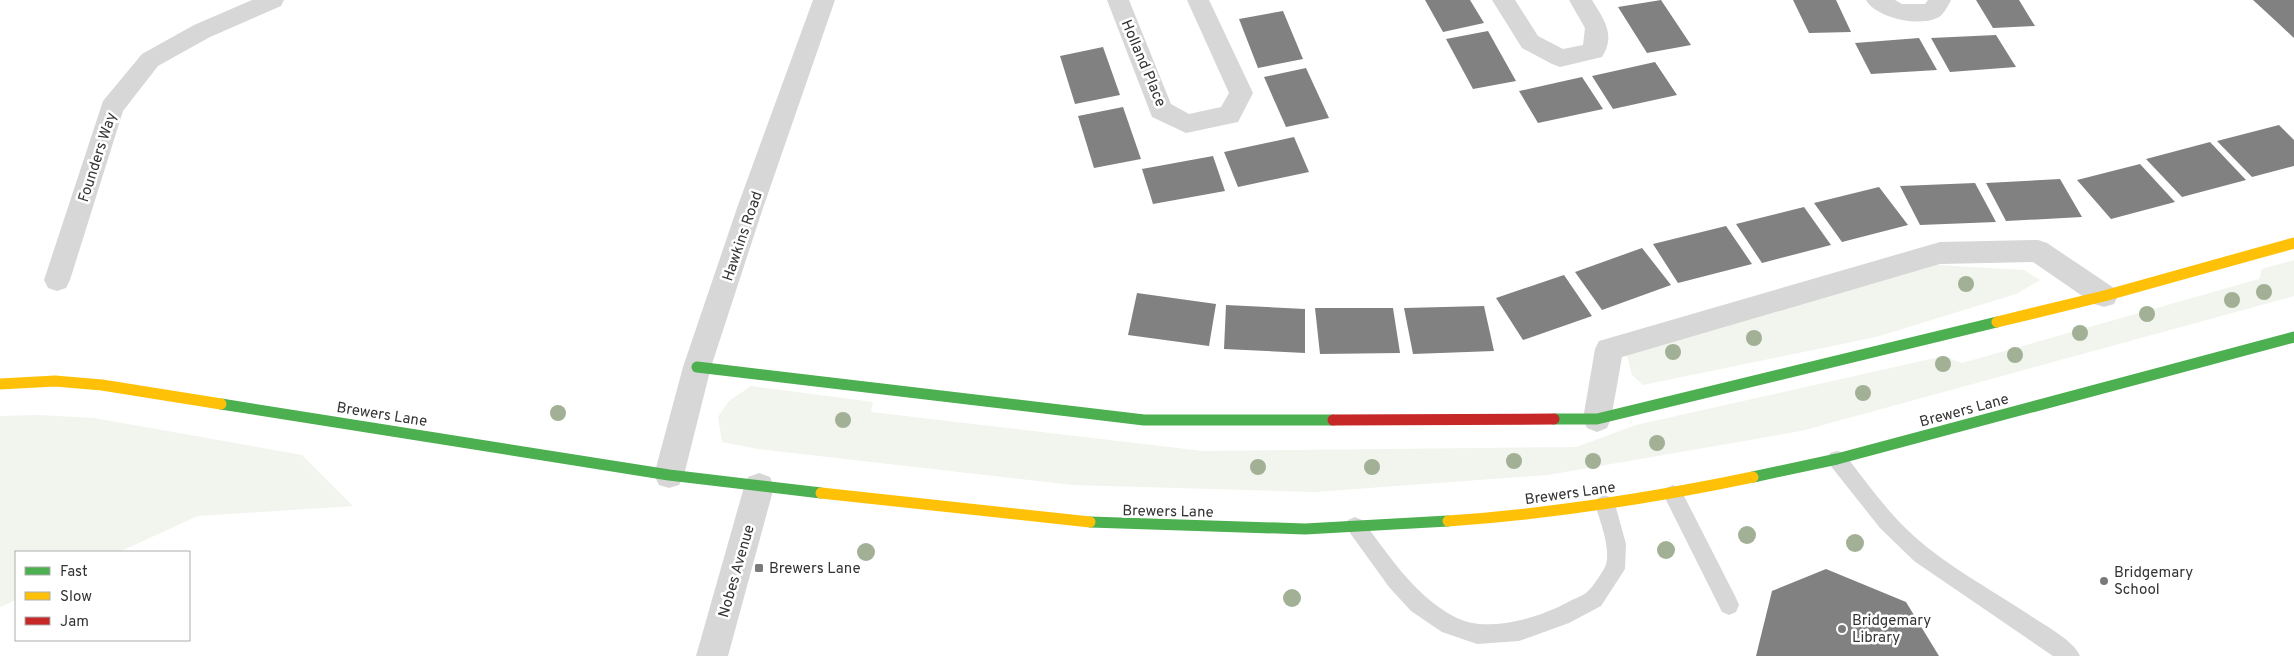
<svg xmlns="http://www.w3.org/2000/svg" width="2294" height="656" font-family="Overpass,sans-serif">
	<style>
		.green { fill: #f1f5ed }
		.building { fill: #818181 }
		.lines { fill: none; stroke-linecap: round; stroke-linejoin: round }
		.lane { fill: #d7d7d7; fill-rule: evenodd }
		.street { fill: #d7d7d7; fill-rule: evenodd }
		.fast { stroke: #4caf50; stroke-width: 11 }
		.slow { stroke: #ffc107; stroke-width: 11 }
		.jam { stroke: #c62828; stroke-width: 11 }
		.tree { fill: #a2b095 }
		.poi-dot { fill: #7a7a7a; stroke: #fff; stroke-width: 2 }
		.labels { text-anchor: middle; stroke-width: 5; stroke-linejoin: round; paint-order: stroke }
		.street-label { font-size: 15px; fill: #333; stroke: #fff }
		.poi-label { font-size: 15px; fill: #333; stroke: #fff; text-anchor: start }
	</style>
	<rect width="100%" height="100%" fill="#fff"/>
	<g class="green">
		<path d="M2294,260V296L1801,431L1548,475L1315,492L1073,485L758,449L722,442L718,417L729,401L751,386L873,402L871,412L1203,451L1576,447L1636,425L1944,356L1962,363L2259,279L2262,269Z"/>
		<path d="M1937,265L2024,270L2040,280L2016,294L1876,337L1643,385L1632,375L1626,352Z"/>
		<path d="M38,415L94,418L302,455L353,506L198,516L119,552H16V600L0,607V416Z"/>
	</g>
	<g class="building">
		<path d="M1425,0H1470L1484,23L1443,32Z"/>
		<path d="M1661,0L1691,45L1647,53L1618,7Z"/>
		<path d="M1793,0H1836L1851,32L1809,33Z"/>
		<path d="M1976,0H2019L2035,26L1993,28Z"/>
		<path d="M2253,0H2294V38L2278,23Z"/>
		<path d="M1283,11L1303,59L1258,68L1239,19Z"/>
		<path d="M1488,31L1516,81L1473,89L1446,39Z"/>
		<path d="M1996,35L2016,67L1950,72L1931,38Z"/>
		<path d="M1919,38L1937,70L1871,74L1855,43Z"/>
		<path d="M1103,47L1120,95L1075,104L1060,56Z"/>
		<path d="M1655,62L1677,95L1613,109L1592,76Z"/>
		<path d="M1306,68L1329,118L1286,127L1264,77Z"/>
		<path d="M1582,77L1603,109L1538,123L1519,91Z"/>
		<path d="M1123,107L1141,159L1094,168L1078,116Z"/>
		<path d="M2279,125L2294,140V166L2252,177L2217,141Z"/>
		<path d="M1294,137L1309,172L1238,187L1224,152Z"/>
		<path d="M2210,142L2246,180L2182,197L2146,159Z"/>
		<path d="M1213,156L1225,191L1153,204L1142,169Z"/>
		<path d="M2140,164L2175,202L2111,219L2077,180Z"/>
		<path d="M2060,179L2082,217L2006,221L1986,183Z"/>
		<path d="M1975,183L1996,222L1920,225L1900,186Z"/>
		<path d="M1879,187L1908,225L1842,242L1814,203Z"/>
		<path d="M1804,207L1831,245L1762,263L1736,224Z"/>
		<path d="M1726,226L1752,264L1678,283L1653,244Z"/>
		<path d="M1642,248L1671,285L1602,310L1575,272Z"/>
		<path d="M1564,275L1592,316L1523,340L1496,298Z"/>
		<path d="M1137,293L1216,304L1209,346L1128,335Z"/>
		<path d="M1226,305L1305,309V353L1224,349Z"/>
		<path d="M1484,306L1494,351L1413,354L1404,308Z"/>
		<path d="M1315,308H1393L1400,353L1320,354Z"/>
		<path d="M1826,569L1906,602L1939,656H1756L1772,591Z"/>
	</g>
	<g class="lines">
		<g class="lane">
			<path d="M1837,451L1844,453C1866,482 1887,512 1915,537C1949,567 1990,589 2028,614C2042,624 2074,640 2080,656H2053L1914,561L1880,528L1830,465L1828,459L1830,453Z"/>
			<path d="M1673,485L1680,488L1736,598L1739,605L1736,612L1729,615L1722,612L1666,500L1664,494L1666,488Z"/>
			<path d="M1605,495L1612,498L1615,504L1626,544L1625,569L1601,606L1569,623L1519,641L1477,644L1442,632L1411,611L1389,587L1345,526L1348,520L1355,517L1362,520C1389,555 1413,594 1453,616C1486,635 1539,618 1570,601C1575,598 1583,596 1587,592C1593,587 1601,574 1605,567C1612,551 1600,521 1595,504L1598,498Z"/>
		</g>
		<g class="street">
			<path d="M252,0H284L281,6L210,37L158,66L123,111L70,280L66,288L57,291L48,288L44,280L103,101L142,54L194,25Z"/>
			<path d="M813,0H835L763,208L711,367L684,475L679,485L669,488L659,485L654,475L683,367L737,208Z"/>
			<path d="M1107,0H1129L1171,104L1189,114L1221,107L1229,93L1187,0H1209L1253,93L1238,122L1186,133L1152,117Z"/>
			<path d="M1492,0H1515L1538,36L1563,49L1583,45L1585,28L1569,0H1592C1604,20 1616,34 1602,57L1560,67L1552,64L1522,48Z"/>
			<path d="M1866,0H1895L1902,4H1925L1928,0H1951C1948,6 1943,16 1937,18C1919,27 1876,18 1866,0Z"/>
			<path d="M2038,240L2047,243L2114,288L2118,296L2114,304L2104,307L2094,304L2033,262L1940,264L1622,357L1611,419L1607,428L1597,432L1587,428L1583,419L1595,349L1599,341L1940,242Z"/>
			<path d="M759,473L770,477L774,487L728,656H696L744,487L748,477Z"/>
		</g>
		<g class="fast">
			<path d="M697,367L1144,420H1333"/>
			<path d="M221,404L669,475L821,493"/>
			<path d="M1554,419H1597L1997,322"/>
			<path d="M1753,477L1837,459L2294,337"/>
			<path d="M1090,522L1305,529L1448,521"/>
		</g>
		<g class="slow">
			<path d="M1997,322L2104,296L2294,243"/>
			<path d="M0,384L55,381L102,385L221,404"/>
			<path d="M821,493L1090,522"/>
			<path d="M1448,521C1551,514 1652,498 1753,477"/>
		</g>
		<path class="jam" d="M1333,420L1554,419"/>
	</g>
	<g class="tree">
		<circle cx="1966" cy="284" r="8"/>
		<circle cx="2264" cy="292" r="8"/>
		<circle cx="2232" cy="300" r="8"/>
		<circle cx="2147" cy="314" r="8"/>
		<circle cx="2080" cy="333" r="8"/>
		<circle cx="1754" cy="338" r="8"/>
		<circle cx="1673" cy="352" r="8"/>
		<circle cx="2015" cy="355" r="8"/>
		<circle cx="1943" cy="364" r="8"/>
		<circle cx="1863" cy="393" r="8"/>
		<circle cx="558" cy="413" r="8"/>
		<circle cx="843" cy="420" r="8"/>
		<circle cx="1657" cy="443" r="8"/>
		<circle cx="1514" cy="461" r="8"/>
		<circle cx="1593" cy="461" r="8"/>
		<circle cx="1258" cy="467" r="8"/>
		<circle cx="1372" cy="467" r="8"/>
		<circle cx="1747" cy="535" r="9"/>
		<circle cx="1855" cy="543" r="9"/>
		<circle cx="1666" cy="550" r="9"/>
		<circle cx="866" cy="552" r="9"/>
		<circle cx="1292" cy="598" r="9"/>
	</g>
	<g class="poi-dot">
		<rect x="754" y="563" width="10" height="10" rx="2.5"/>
		<circle cx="2104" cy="581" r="5"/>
		<circle cx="1842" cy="629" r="5"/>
	</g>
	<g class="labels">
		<g class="street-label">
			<text transform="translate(1144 63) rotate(67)" y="5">Holland Place</text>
			<text transform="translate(97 157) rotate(-72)" y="5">Founders Way</text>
			<text transform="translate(742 236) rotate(-71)" y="5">Hawkins Road</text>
			<text transform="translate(1964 410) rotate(-15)" y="5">Brewers Lane</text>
			<text transform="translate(382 414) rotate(9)" y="5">Brewers Lane</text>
			<text transform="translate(1570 493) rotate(-8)" y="5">Brewers Lane</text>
			<text transform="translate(1168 511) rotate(1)" y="5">Brewers Lane</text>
			<text transform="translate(736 571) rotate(-74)" y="5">Nobes Avenue</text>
		</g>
		<g class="poi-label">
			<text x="769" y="573">Brewers Lane</text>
			<text x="2114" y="577">Bridgemary<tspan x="2114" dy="17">School</tspan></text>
			<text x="1852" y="625">Bridgemary<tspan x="1852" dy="17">Library</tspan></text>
		</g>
	</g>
	<rect x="15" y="551" width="175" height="90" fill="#ffffff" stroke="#adadad"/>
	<rect x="25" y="567" width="25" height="8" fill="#4caf50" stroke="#adadad"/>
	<text x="60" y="576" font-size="15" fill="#333333">Fast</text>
	<rect x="25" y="592" width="25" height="8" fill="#ffc107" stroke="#adadad"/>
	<text x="60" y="601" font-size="15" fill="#333333">Slow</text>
	<rect x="25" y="617" width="25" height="8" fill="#c62828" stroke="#adadad"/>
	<text x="60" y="626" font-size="15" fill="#333333">Jam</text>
</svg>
